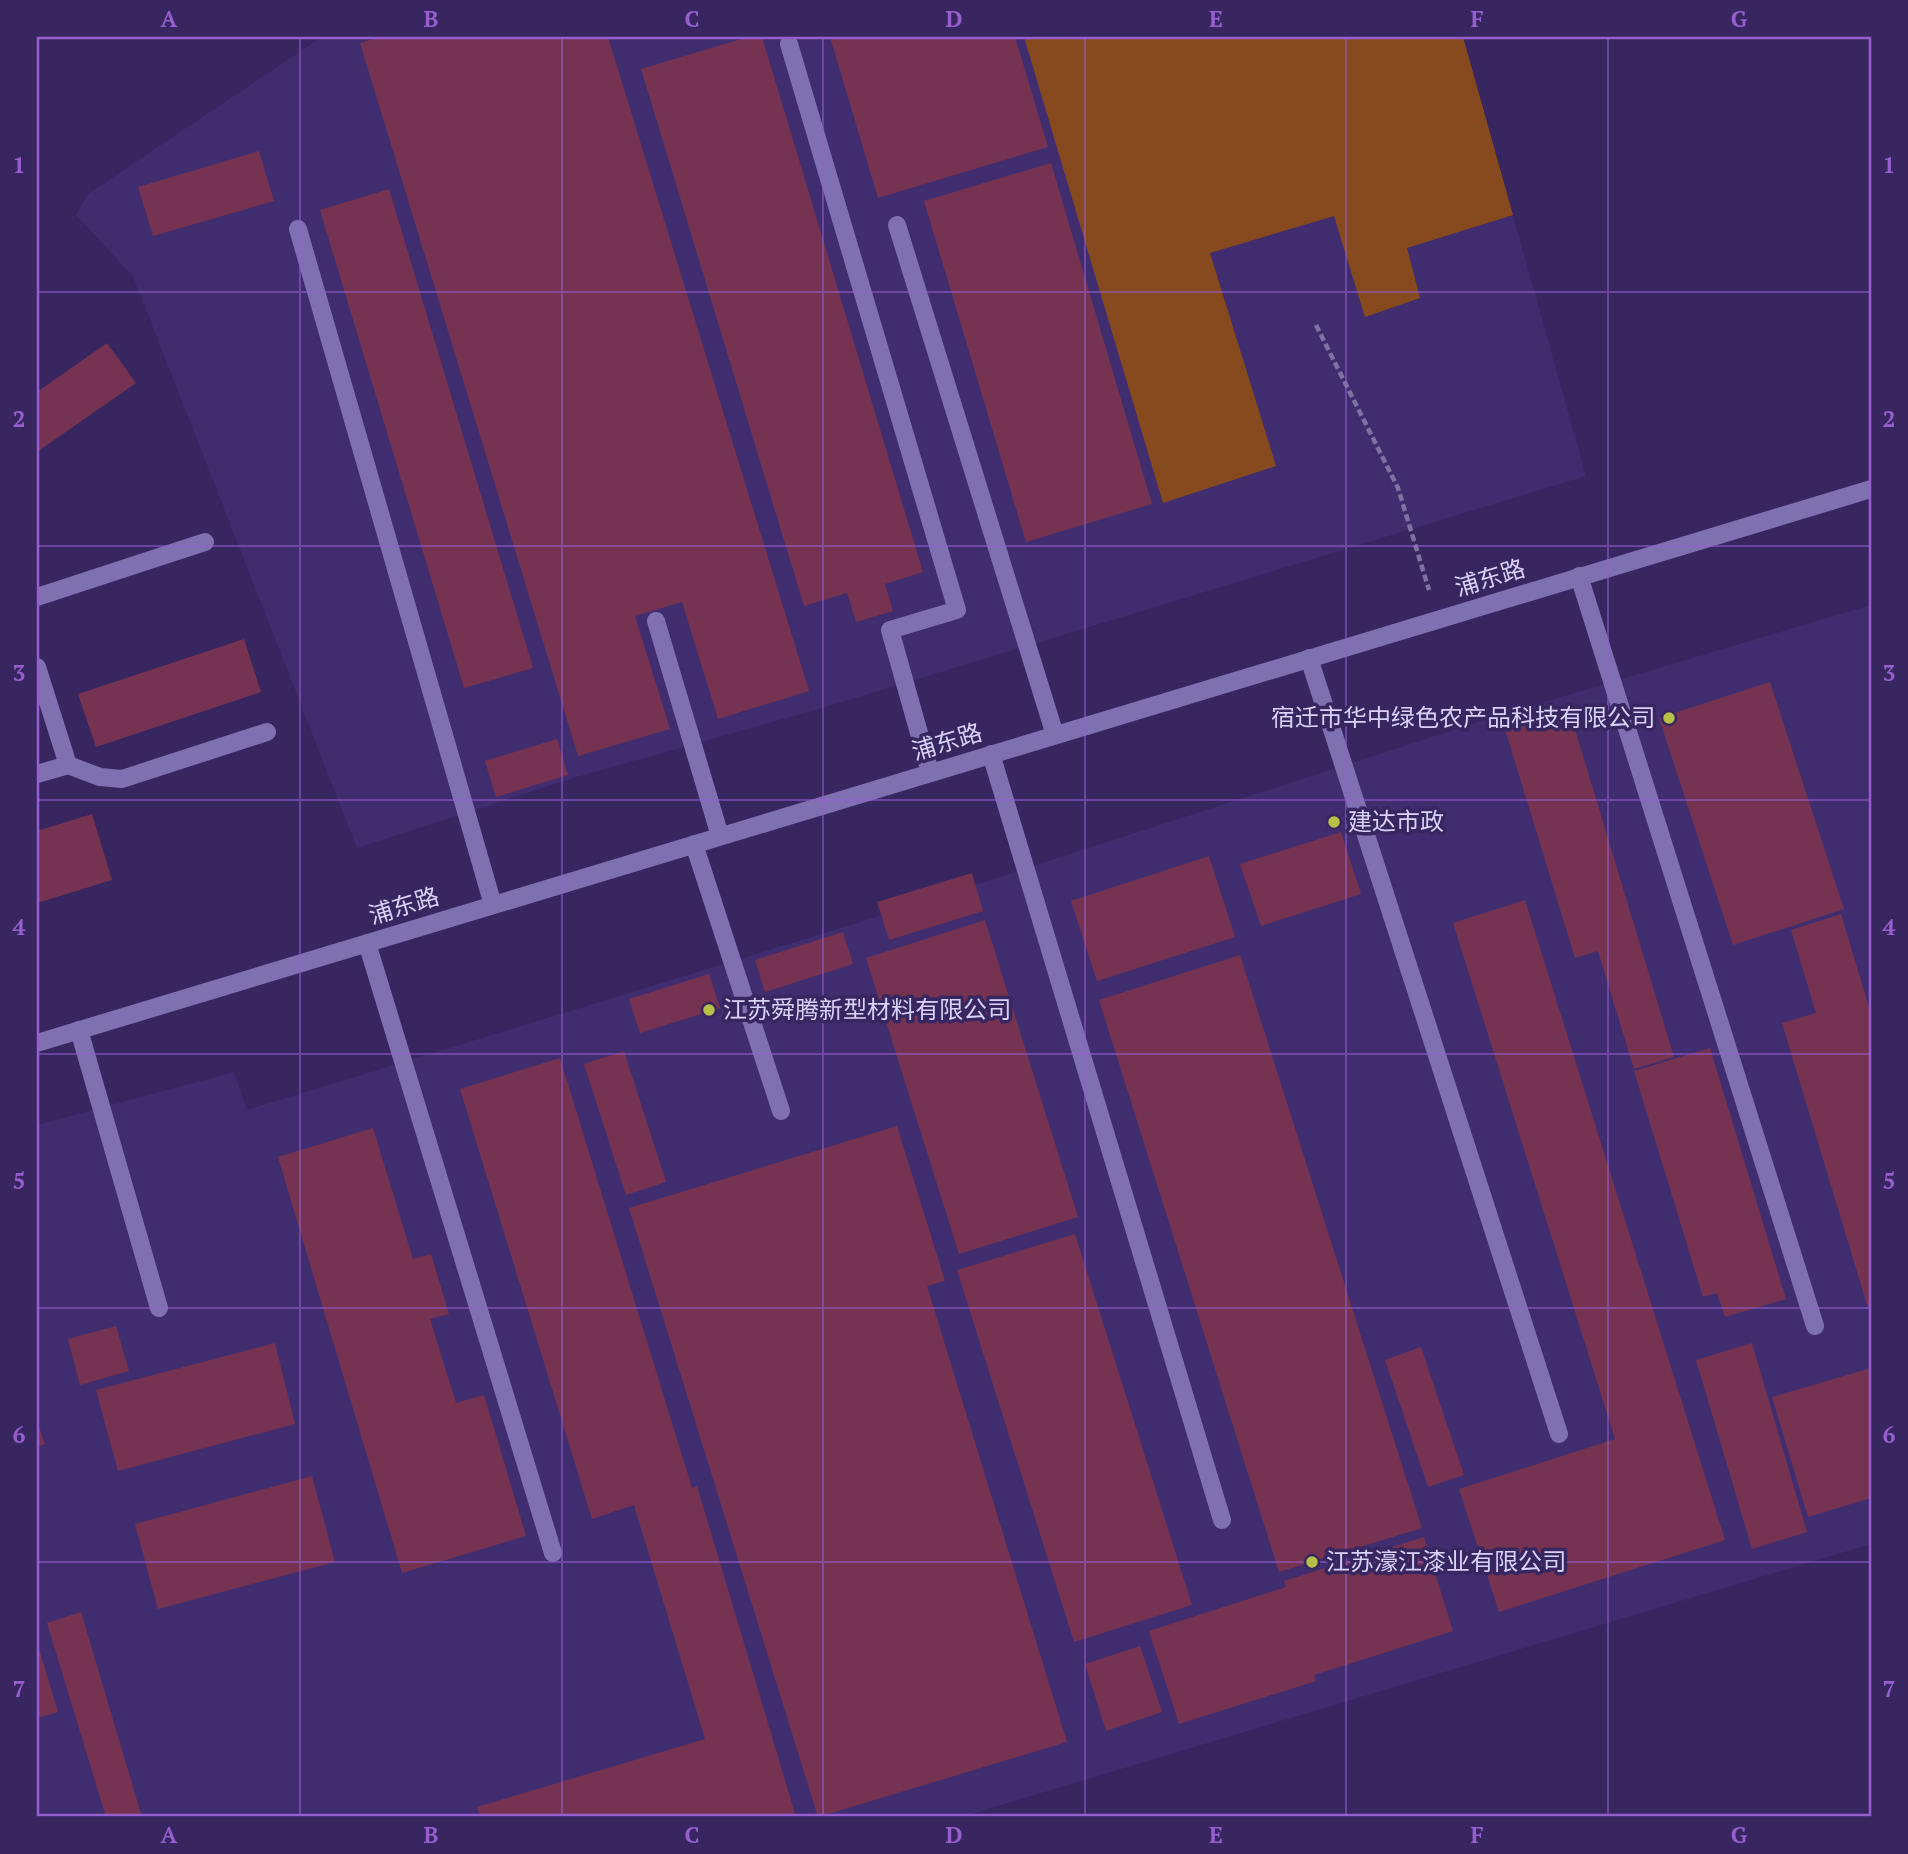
<svg xmlns="http://www.w3.org/2000/svg" width="1908" height="1854" font-family="'PT Serif','Noto Sans SC',serif">
	<style>
		.built { fill: #402d6f }
		.green { fill: #874a1e }
		.building { fill: #753351 }
		.lines { fill: none; stroke-linecap: round; stroke-linejoin: round }
		.path { stroke: #7e72a2; stroke-width: 4.5; stroke-dasharray: 7 3.5; stroke-linecap: butt }
		.minor { stroke: #7f70b2; stroke-width: 18 }
		.grid { fill: none; stroke: #975ed0; stroke-width: 2; stroke-opacity: 0.55 }
		.poi-dot { fill: #b8c147; stroke: #372660; stroke-width: 2.5 }
		.labels { text-anchor: middle; stroke-width: 7; stroke-linejoin: round; paint-order: stroke }
		.street-label { font-size: 24px; fill: #d8d2f6; stroke: #372660 }
		.poi-label { font-size: 24px; fill: #d8d2f6; stroke: #372660; text-anchor: start }
		.neatline { fill: none; stroke: #975ed0; stroke-width: 2.5 }
		.grid-label { font-size: 23px; text-anchor: middle; font-weight: bold; fill: #975ed0 }
	</style>
	<rect width="100%" height="100%" fill="#372660"/>
	<g class="built">
		<path d="M322,37H1463L1586,476L819,709L573,778L357,848L133,276L76,215L88,194Z"/>
		<path d="M1871,605V1544L961,1817H37V1125L234,1072L247,1110L851,925L1497,716Z"/>
	</g>
	<path class="green" d="M1024,37H1463L1513,215L1407,248L1420,298L1365,317L1334,216L1210,253L1276,466L1163,503Z"/>
	<g class="building">
		<path d="M379,37H608L809,691L718,719L682,602L635,616L670,729L578,756L360,43Z"/>
		<path d="M748,37H762L923,572L885,584L893,611L856,622L847,593L804,606L641,69Z"/>
		<path d="M830,37H1015L1048,147L878,198Z"/>
		<path d="M259,151L274,201L153,236L138,187Z"/>
		<path d="M1051,163L1152,504L1026,542L924,201Z"/>
		<path d="M389,189L533,668L464,688L320,210Z"/>
		<path d="M107,343L136,383L37,452V392Z"/>
		<path d="M244,639L261,692L96,747L78,694Z"/>
		<path d="M1770,682L1844,909L1733,945L1659,718Z"/>
		<path d="M1568,706L1674,1057L1634,1069L1598,951L1575,958L1504,726Z"/>
		<path d="M557,739L568,775L496,797L485,761Z"/>
		<path d="M92,814L112,880L37,903V831Z"/>
		<path d="M1341,832L1361,894L1261,926L1240,864Z"/>
		<path d="M1209,856L1235,937L1097,981L1071,901Z"/>
		<path d="M972,873L983,911L889,940L877,902Z"/>
		<path d="M1525,900L1725,1540L1499,1612L1459,1489L1615,1439L1453,923Z"/>
		<path d="M1841,914L1871,1014V1307L1868,1308L1782,1023L1816,1013L1791,930Z"/>
		<path d="M985,920L1078,1217L959,1254L866,958Z"/>
		<path d="M843,932L853,964L765,992L755,960Z"/>
		<path d="M1240,955L1422,1528L1279,1572L1099,1000Z"/>
		<path d="M709,974L720,1008L640,1033L629,999Z"/>
		<path d="M1710,1048L1786,1299L1725,1317L1717,1293L1703,1297L1634,1071Z"/>
		<path d="M624,1051L666,1182L626,1195L584,1064Z"/>
		<path d="M560,1058L692,1488L697,1486L796,1817H480L477,1807L705,1739L634,1505L592,1519L460,1089Z"/>
		<path d="M897,1126L945,1281L927,1286L1067,1742L818,1817L629,1208Z"/>
		<path d="M373,1128L413,1259L431,1254L449,1314L430,1319L456,1403L484,1395L526,1536L402,1573L278,1157Z"/>
		<path d="M1075,1234L1192,1605L1074,1642L957,1270Z"/>
		<path d="M116,1326L129,1371L80,1385L68,1339Z"/>
		<path d="M275,1343L295,1424L118,1471L96,1390Z"/>
		<path d="M1752,1343L1807,1532L1752,1549L1696,1360Z"/>
		<path d="M1421,1347L1464,1475L1428,1487L1385,1360Z"/>
		<path d="M1871,1368V1498L1808,1517L1772,1397Z"/>
		<path d="M37,1421L45,1444L37,1447Z"/>
		<path d="M312,1476L335,1562L158,1609L135,1524Z"/>
		<path d="M1424,1537L1453,1631L1314,1675L1316,1681L1179,1724L1149,1631L1286,1587L1284,1581Z"/>
		<path d="M81,1612L142,1817H106L47,1623Z"/>
		<path d="M37,1642L58,1712L37,1718Z"/>
		<path d="M1140,1646L1162,1712L1106,1731L1085,1664Z"/>
	</g>
	<g class="lines">
		<path class="path" d="M1316,325L1398,488L1429,590"/>
		<g class="minor">
			<path d="M789,44L957,610L890,630L930,772"/>
			<path d="M897,225L1055,735"/>
			<path d="M298,229L493,905"/>
			<path d="M1579,576L1815,1326"/>
			<path d="M37,597L205,542"/>
			<path d="M656,621L720,836"/>
			<path d="M1309,658L1559,1434"/>
			<path d="M37,667L68,765L37,774"/>
			<path d="M991,754L1222,1520"/>
			<path d="M68,765L100,777L122,779L267,732"/>
			<path d="M694,844L781,1111"/>
			<path d="M367,943L553,1553"/>
			<path d="M79,1030L159,1308"/>
			<path d="M37,1043L1871,489"/>
		</g>
	</g>
	<path class="grid" d="M300,37V1817M562,37V1817M823,37V1817M1085,37V1817M1346,37V1817M1608,37V1817M37,292H1871M37,546H1871M37,800H1871M37,1054H1871M37,1308H1871M37,1562H1871"/>
	<g class="poi-dot">
		<circle cx="1669" cy="718" r="7"/>
		<circle cx="1334" cy="822" r="7"/>
		<circle cx="709" cy="1010" r="7"/>
		<circle cx="1312" cy="1562" r="7"/>
	</g>
	<g class="labels">
		<g class="street-label">
			<text transform="translate(1490 578) rotate(-17)" y="8">浦东路</text>
			<text transform="translate(947 742) rotate(-17)" y="8">浦东路</text>
			<text transform="translate(404 906) rotate(-17)" y="8">浦东路</text>
		</g>
		<g class="poi-label">
			<text x="1655" y="726" text-anchor="end">宿迁市华中绿色农产品科技有限公司</text>
			<text x="1348" y="830">建达市政</text>
			<text x="723" y="1018">江苏舜腾新型材料有限公司</text>
			<text x="1326" y="1570">江苏濠江漆业有限公司</text>
		</g>
	</g>
	<rect width="1908" height="1854" fill="none" stroke="#372660" stroke-width="77"/>
	<rect x="38" y="38" width="1832" height="1777" class="neatline"/>
	<g class="grid-label">
		<text x="169" y="27">A</text>
		<text x="431" y="27">B</text>
		<text x="692" y="27">C</text>
		<text x="954" y="27">D</text>
		<text x="1216" y="27">E</text>
		<text x="1477" y="27">F</text>
		<text x="1739" y="27">G</text>
		<text x="19" y="173">1</text>
		<text x="1889" y="173">1</text>
		<text x="19" y="427">2</text>
		<text x="1889" y="427">2</text>
		<text x="19" y="681">3</text>
		<text x="1889" y="681">3</text>
		<text x="19" y="935">4</text>
		<text x="1889" y="935">4</text>
		<text x="19" y="1189">5</text>
		<text x="1889" y="1189">5</text>
		<text x="19" y="1443">6</text>
		<text x="1889" y="1443">6</text>
		<text x="19" y="1697">7</text>
		<text x="1889" y="1697">7</text>
		<text x="169" y="1843">A</text>
		<text x="431" y="1843">B</text>
		<text x="692" y="1843">C</text>
		<text x="954" y="1843">D</text>
		<text x="1216" y="1843">E</text>
		<text x="1477" y="1843">F</text>
		<text x="1739" y="1843">G</text>
	</g>
</svg>
